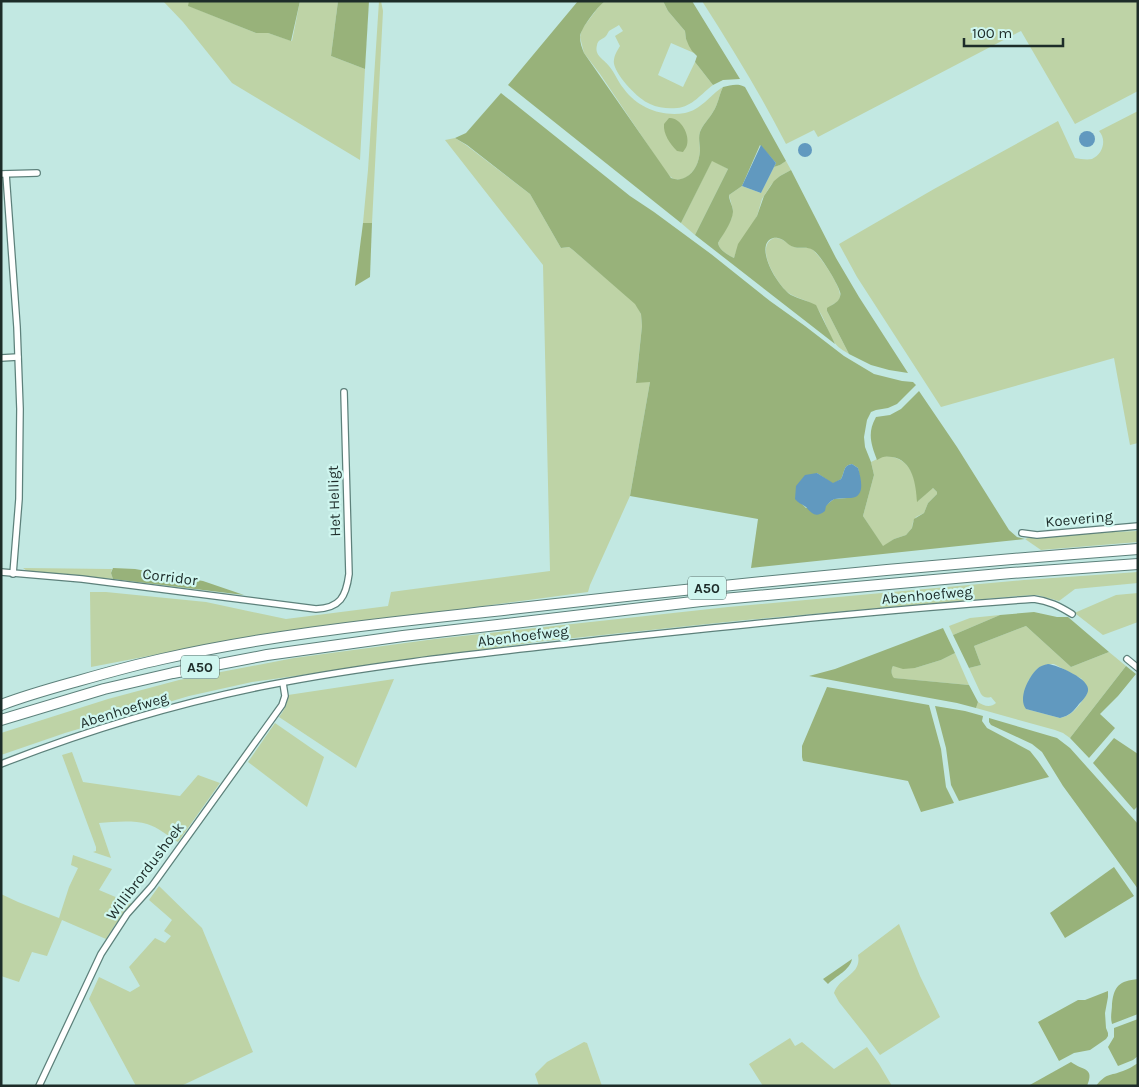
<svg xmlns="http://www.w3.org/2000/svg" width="1139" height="1087" font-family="Karla,sans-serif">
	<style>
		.green { fill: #bed3a6; fill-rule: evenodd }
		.forest { fill: #98b27a; fill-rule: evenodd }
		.water { fill: #6199bf }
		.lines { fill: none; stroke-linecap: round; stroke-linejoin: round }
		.minor-casing { stroke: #5d817b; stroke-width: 8 }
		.motorway-casing { stroke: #5d817b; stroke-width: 12 }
		.minor { stroke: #fff; stroke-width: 5.5 }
		.motorway { stroke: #fff; stroke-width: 10 }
		.labels { text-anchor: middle; stroke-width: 4.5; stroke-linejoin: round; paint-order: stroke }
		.shield { fill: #cff6ef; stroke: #526964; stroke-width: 1 }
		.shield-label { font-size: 14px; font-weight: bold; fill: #1d2c29 }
		.street-label { font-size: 15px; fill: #1d2c29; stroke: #cff6ef }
	</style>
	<rect width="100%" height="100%" fill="#c2e8e2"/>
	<g class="green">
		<path d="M163,1H189V6L256,33H268L292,41L300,1H338L331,56L365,69L360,160L232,83L183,22Z"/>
		<path d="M379,1H381L383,11L372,223H363L368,170Z"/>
		<path d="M605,1H663L668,11L685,31L686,39L694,53L671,43L658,75L683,87L695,62L713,85C702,93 692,107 677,108C669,109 658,108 650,104C638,99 617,77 614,64C613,57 617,51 620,46L615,36L623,31L619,25C616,27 612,29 609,31C607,34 607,35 605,37C601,40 598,40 597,45C594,56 604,59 609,66C615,73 618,82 624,89C638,108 662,117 685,113C701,110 710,95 723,87C719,95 718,105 713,112C709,119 703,124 700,132C698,139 700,144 700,151C699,163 694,175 682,179C674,181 671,178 666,172L600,74L584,53L580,37L582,29L600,5Z"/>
		<path d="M702,1H1138V91L1075,124L1021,31L818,137L814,130L786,144C761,95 732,48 702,1Z"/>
		<path d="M1138,111V443L1130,445L1114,358L941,407L857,277L839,244L934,189L1058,121L1075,158C1080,159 1087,160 1092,159C1103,154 1107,140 1099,131Z"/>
		<path d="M455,138L466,145L530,194L561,248L569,247L573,250L636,304L641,314L642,326L636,382H650L630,496L590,585L588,592L395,618L275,632L91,667L90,592H106L206,602L286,619L388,606L391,592L550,571L543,265L445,140Z"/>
		<path d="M712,160L728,169L695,235L681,223Z"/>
		<path d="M786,161L791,170L780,176L771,185L762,199L757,216L736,252L734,258C728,255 719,250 718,243L731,220L733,210L729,195L742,186L761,193L774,167L780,165Z"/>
		<path d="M774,238C786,238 787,246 798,248C802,248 807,248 811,248C819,254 842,287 840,297C839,302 836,302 832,305C830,306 829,309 827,311L849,354C844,351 837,347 834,342C827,332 825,317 816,307C808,299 795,299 786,291C776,281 754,246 774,238Z"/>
		<path d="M883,456C911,456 916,478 918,501L931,489L933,488L937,492V494L928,503L924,513L916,517L913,522L912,528L906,535L894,539L883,547L863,516L874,475L871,462Z"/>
		<path d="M1138,531V542L1041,550L1025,539L1037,535Z"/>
		<path d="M23,568L112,569L111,573L113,579L27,571Z"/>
		<path d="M1138,572V583L1075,589L1059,601L1037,595L1018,596L746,620L536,642L252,682L189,696L65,733L1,755V733L108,699L179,680L294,658L435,639L728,607L1024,580Z"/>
		<path d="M1138,593V622L1103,635L1076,614H1072L1116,595Z"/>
		<path d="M1000,615L953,635L949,626L970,618Z"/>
		<path d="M1026,626L1071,667L1109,652L1126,666L1070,738L1063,733L1055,730L976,708L978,702C983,706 991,708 996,703L991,697C987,698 984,698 981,694L969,668L981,665L974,646ZM1048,664H1054L1082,679L1087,694C1080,704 1073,716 1060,718L1026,709L1028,681L1037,669Z"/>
		<path d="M955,653L969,685L893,678C891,675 891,669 893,666L915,668L941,660Z"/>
		<path d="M394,679L356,768L279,717C284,710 288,704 288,695Z"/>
		<path d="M275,723L324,757L307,807L248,762Z"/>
		<path d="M72,752L83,782L180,796L198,775L220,783L178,842C168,836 158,827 147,824C133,820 113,822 99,823L111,858L93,852L96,851V847L62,755Z"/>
		<path d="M73,855L112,869L99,890L132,904L115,925L106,939L62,920L47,956L32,952L19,982L1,976V894L18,902L59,918L69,887L78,868L71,865Z"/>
		<path d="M159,886L202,928L253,1052L181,1086H136L89,999L99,977L130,992L140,986L129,967L155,938L165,943L171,936L164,931L172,920L149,900Z"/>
		<path d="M899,924L920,976L940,1017L880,1055L866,1036L839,1002L834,993C840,976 862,975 858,955Z"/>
		<path d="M790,1038L795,1046L802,1042L834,1069L867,1047L879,1064L892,1086H763L749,1064Z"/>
		<path d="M584,1042L587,1043L602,1086H539L535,1074L547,1062Z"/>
	</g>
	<g class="forest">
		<path d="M189,1H300L291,41L268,33H256L188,6Z"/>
		<path d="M338,1H369L365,69L331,56Z"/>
		<path d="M578,1H605C598,6 580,29 580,37C580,43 582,48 584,53L671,178C676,180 681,180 686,177C695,172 699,162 700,151C700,144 698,138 700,132C703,124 709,119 713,112C718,105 719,95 723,87C731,85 738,83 745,87L786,161L780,165L774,167L776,163L760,145L742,186L729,195C729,201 733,206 733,212C732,223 723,234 718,243C719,250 728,255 734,258L738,244L757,216L764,196L774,181L780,176L791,170L836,258L859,297L908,373L889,370L871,365L849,354L827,311V308C831,305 837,303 839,299C840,297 841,294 840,292C838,284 820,254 813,250C807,246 801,249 794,247C788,246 785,239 778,238C773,237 768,239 766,245C762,259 779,287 791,295C799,299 808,301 816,305L835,344L695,235L728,169L712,161L681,223L508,85Z"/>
		<path d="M663,1H692L740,79L723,80L713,85L695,62L697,56L692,51L689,46L686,39L685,31L668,11Z"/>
		<path d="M501,93L630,196L654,212L711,254L770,301L805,326L844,356L874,374L902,381L913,382L916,385L897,404L888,408L876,410L871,412L867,420L864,437L865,447L871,462L874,475L863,516L883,546L894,539L906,535L912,528L914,519L924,513L928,503L937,494V492L933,488L917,502C916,485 913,460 892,457C886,456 883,456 877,460C871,444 867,433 876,417L890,415L901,409L919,391L957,447L1009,530L1017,537L1025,539L751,568L758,519L630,496L650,382L636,383L642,326L641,314L635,304L573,250L569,247L561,248L530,194L467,145L455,138L466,133ZM852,464L858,468L861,485L847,498L834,499L825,506L806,508L802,504L817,473L833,484L841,479C845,472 843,465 852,464Z"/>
		<path d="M669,118C680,117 690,134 687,145C686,148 685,149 683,152L677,151C670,144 663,134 664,124Z"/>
		<path d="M363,223H372L370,277L355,286Z"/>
		<path d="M113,568L135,569L203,581L244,595L113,579L111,573Z"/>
		<path d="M1034,612L1057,617H1068L1109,652L1071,667L1026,626L974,646L981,665L969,668L953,635L1000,615Z"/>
		<path d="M943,628L955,653L941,660L915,668L903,669L893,666C891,669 891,675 894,678L969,685L978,702L976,708L957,703L809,676L835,669Z"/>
		<path d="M1126,666L1136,674L1118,696L1100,714L1115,728L1089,758L1070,738Z"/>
		<path d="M827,687L929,705L941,749L946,787L954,803L921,812L908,781L803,761L802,757V746Z"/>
		<path d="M935,706L965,711L983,716L982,721L987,728L1030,751L1038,761L1049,777L959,801L951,785L946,748Z"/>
		<path d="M989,718L1057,738L1070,748L1138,824V889L1063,786L1042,752L1032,744L991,725L989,722Z"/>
		<path d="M1114,738L1138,754V806L1134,810L1093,763Z"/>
		<path d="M1114,867L1134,896L1065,938L1050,913Z"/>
		<path d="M852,959C850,970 836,976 828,984L823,979Z"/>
		<path d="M1138,979V1014L1112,1024C1110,1017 1112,1011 1112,1004C1114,986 1119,981 1138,979Z"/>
		<path d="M1108,991V997L1105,1013L1106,1028L1108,1033V1036L1106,1039L1090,1050L1074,1053L1059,1061L1038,1022L1078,1000H1085Z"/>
		<path d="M1138,1019V1056L1133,1060L1118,1066L1108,1047L1114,1037V1028Z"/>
		<path d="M1071,1062C1083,1071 1095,1067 1087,1086H1028Z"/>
		<path d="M1138,1063V1086H1096C1106,1073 1110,1076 1123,1071C1129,1069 1133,1066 1138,1063Z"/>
	</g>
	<g class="water">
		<circle cx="1087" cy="139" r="8"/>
		<circle cx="805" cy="150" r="7"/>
		<path d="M761,145L776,163L761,193L742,186Z"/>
		<path d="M852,464L858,468C861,478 866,497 851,498C846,498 840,498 835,499C831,500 828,504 826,506L825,511C816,518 812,514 806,507C802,504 798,503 795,499L796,486L805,475L817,473L833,483L841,479C845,472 843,465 852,464Z"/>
		<path d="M1048,664C1057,665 1091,679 1088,691C1087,696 1082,701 1079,704C1074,711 1069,716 1060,718L1026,709C1018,698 1028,678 1037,669C1040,666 1044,665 1048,664Z"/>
	</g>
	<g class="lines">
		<defs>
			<g id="minor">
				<path d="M1,174L37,173"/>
				<path d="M6,174L17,327L20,409L19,499L13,574"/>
				<path d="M1,358L18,357"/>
				<path d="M1022,533L1037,535L1138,526"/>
				<path d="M1,572L82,579L316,609C340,608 346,597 349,574L344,392"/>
				<path d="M1127,659L1138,668"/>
				<path d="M1,764C88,730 178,703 269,685C381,663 495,652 609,639C750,624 892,609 1034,599C1049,601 1059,606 1072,614"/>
				<path d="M39,1086L101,954L127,914L152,886L282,705L285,696L283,683"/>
			</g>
			<g id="motorway">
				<path d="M1,705C27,695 53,688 78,681C106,673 134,665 162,659C277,633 395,622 511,609C719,585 928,565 1138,549"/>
				<path d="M1,720L104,689L173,673L267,655L403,636L701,601L1011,573L1138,564"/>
			</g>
		</defs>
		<use href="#minor" class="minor-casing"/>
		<use href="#motorway" class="motorway-casing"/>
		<use href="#minor" class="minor"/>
		<use href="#motorway" class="motorway"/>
	</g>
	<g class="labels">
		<g class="shield">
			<rect x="688" y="576.5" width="38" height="23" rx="4"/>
			<rect x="181" y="655.5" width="38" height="23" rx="4"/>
		</g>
		<g class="shield-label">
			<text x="707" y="593">A50</text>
			<text x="200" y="672">A50</text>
		</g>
		<g class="street-label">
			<text transform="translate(334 501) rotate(-92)" y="5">Het Helligt</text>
			<text transform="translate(1079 519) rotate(-5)" y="5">Koevering</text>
			<text transform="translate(170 577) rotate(7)" y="5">Corridor</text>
			<text transform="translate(927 595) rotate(-5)" y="5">Abenhoefweg</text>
			<text transform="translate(523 636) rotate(-7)" y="5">Abenhoefweg</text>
			<text transform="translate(124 710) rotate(-17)" y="5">Abenhoefweg</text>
			<text transform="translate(145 871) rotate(-53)" y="5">Willibrordushoek</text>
		</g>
	</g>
	<rect width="1139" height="1087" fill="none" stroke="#1d2c29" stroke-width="5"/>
	<path d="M964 38v8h99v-8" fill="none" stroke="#1d2c29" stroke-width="2.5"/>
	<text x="972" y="38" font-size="15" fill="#1d2c29" stroke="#cff6ef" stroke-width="4" paint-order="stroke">100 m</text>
</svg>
